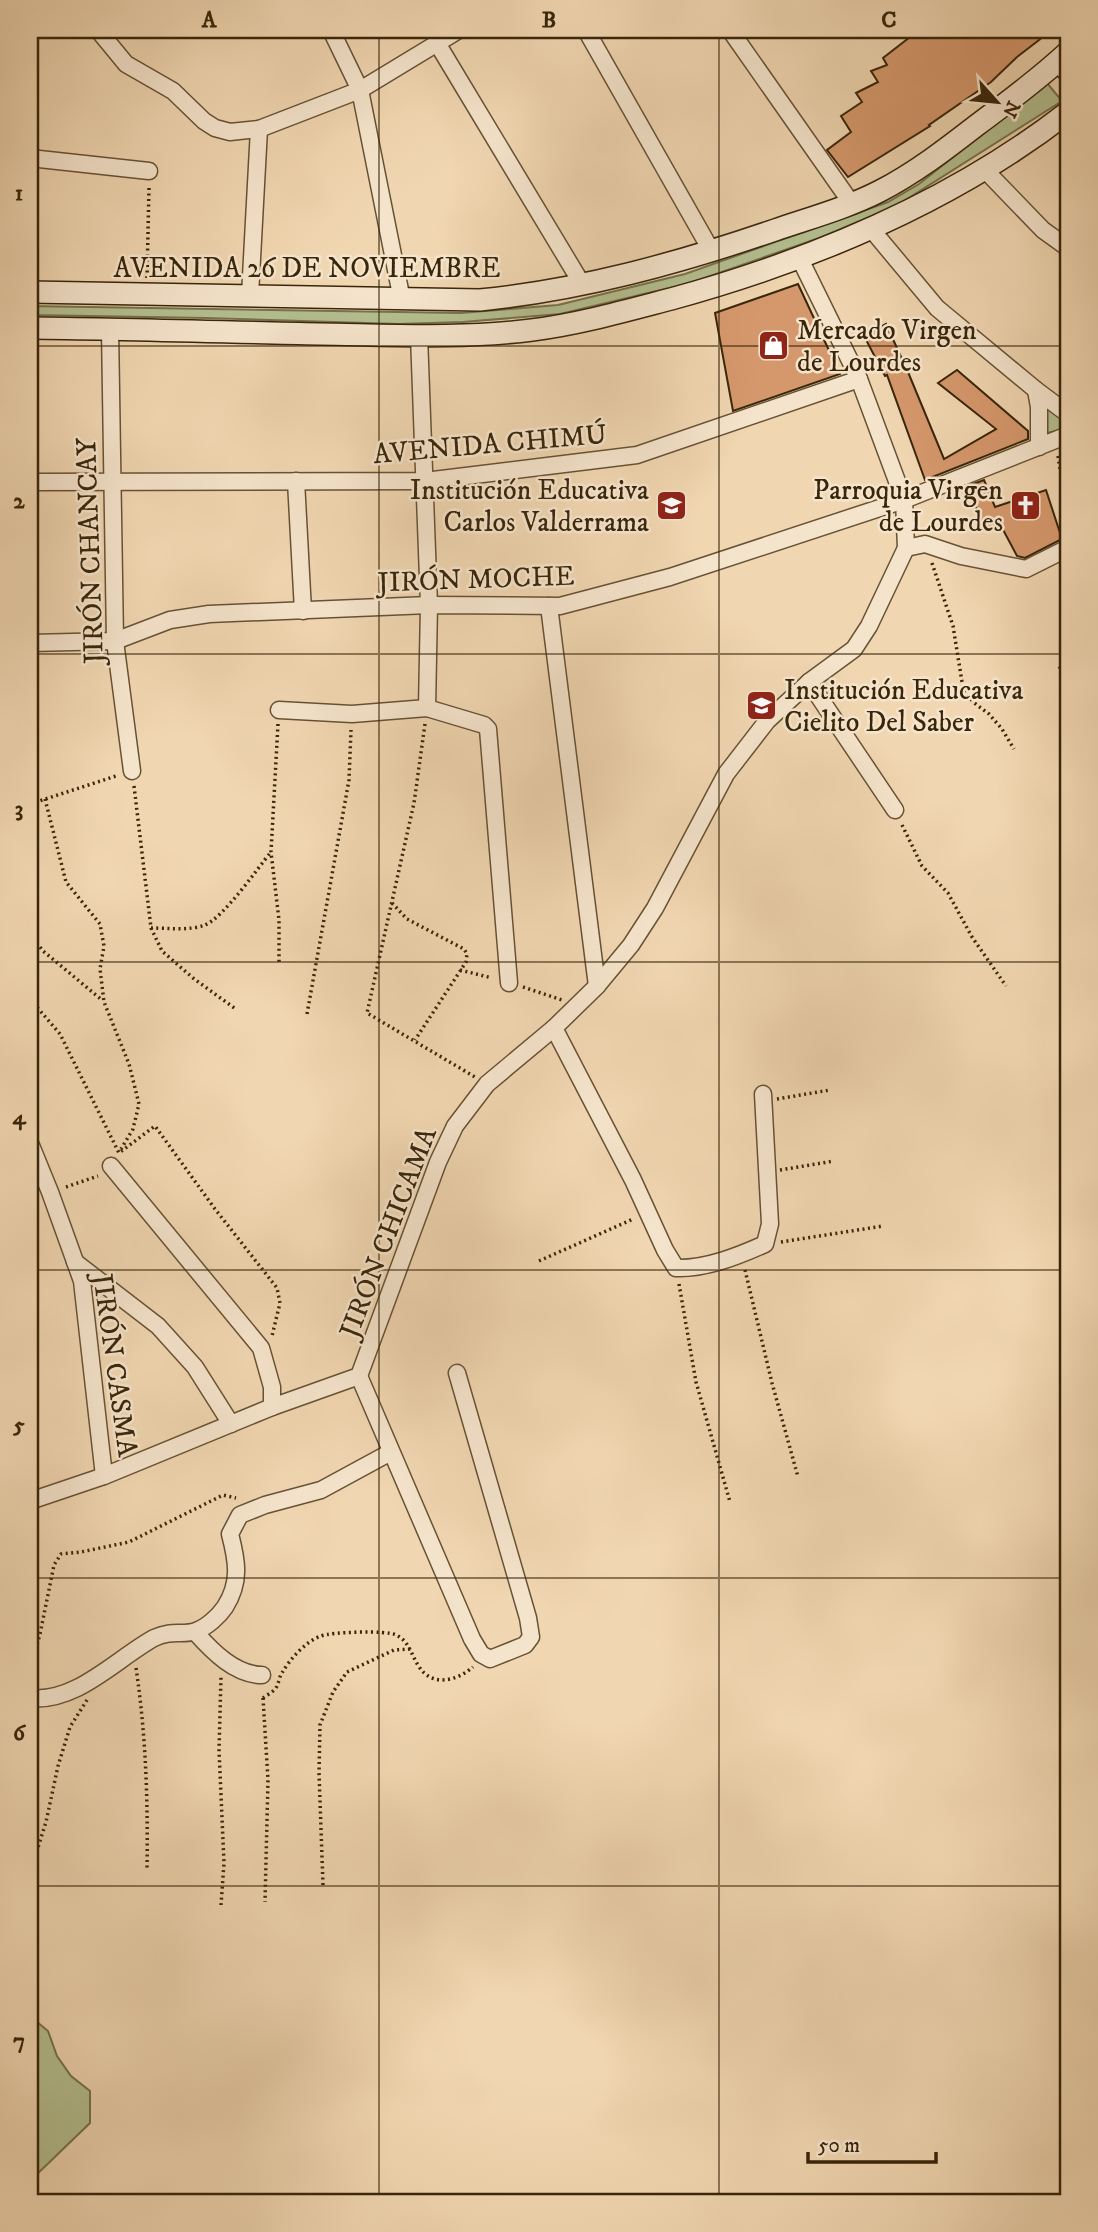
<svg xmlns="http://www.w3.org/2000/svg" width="1098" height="2232" font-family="'IM FELL DW Pica',serif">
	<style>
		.green { fill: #b4bf90; stroke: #76724d; stroke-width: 2 }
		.building { fill: #d5986c; stroke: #39260a; stroke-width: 2 }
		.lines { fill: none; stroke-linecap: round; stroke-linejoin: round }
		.minor-casing { stroke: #675234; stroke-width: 19 }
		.tertiary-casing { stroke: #675234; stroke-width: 23 }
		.secondary-casing { stroke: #39260a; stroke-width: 24 }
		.path { stroke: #39260a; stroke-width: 3.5; stroke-dasharray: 2 3.5; stroke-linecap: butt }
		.minor { stroke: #f5e4cc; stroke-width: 16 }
		.tertiary { stroke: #f5e4cc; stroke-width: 19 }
		.secondary { stroke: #f5e4cc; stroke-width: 21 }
		.grid { fill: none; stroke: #39260a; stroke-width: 2; stroke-opacity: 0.55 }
		.labels { text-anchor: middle; stroke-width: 5; stroke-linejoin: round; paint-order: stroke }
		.street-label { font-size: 28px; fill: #39260a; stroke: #f5e4cc }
		.poi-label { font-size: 28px; fill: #39260a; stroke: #f5e4cc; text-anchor: start }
		.neatline { fill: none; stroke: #39260a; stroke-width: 2.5 }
		.grid-label { font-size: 23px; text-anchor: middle; font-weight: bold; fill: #39260a }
	</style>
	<rect width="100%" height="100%" fill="#f0d6b1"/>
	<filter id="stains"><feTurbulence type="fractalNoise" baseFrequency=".00286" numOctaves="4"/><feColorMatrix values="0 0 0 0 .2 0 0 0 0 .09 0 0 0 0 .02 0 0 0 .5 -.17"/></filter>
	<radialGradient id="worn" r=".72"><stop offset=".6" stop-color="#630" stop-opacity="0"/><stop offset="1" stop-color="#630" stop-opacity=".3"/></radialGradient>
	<g class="green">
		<path d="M1047,83L1062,101L896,206L819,238L690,283L560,314L463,322L398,324L206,318L30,315V306L461,313L558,305L685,274L888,202L919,184Z"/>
		<path d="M1046,407L1068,424V428L1043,434Z"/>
		<path d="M30,2016L48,2031L57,2056L71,2076L90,2091V2123L30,2181Z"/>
	</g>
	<g class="building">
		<path d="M919,30H1052L1017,57L991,82L929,125L930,126L848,177L827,150L851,132L841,116L862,102L856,93L878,82L871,71L887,65L883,58Z"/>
		<path d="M798,284L840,374L733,411L715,313Z"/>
		<path d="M886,324L908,372L944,459L996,429L938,383L957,370L1028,431V439L925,480L887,375L885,376L864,336Z"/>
		<path d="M984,480L995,507L1046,490L1062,539L1025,558L1017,556L1000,524L985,530L967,486Z"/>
	</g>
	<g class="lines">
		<defs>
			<g id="minor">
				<path d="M98,30L126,64L173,91L204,121L215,128L230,132L259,129L360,90L459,30"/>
				<path d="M331,30L360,90L402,300"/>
				<path d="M586,30L712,252"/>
				<path d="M730,30L852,204"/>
				<path d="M437,43L582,284"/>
				<path d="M30,158L149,171"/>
				<path d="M986,171L1043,230L1068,248"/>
				<path d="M872,230L937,308L1036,390L1068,414"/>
				<path d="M250,295L259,129"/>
				<path d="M110,329L115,641L132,771"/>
				<path d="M419,336L429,605L427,708"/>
				<path d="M1036,390L1039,407V447"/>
				<path d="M296,481L303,611"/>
				<path d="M30,482L425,481L637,455L859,379"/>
				<path d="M906,548L925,544L961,556L1026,569L1068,548"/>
				<path d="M549,606L597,986"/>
				<path d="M30,643L115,641L170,620L209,614L429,605L560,606L670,577L904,500L1068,435"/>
				<path d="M809,682L895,810"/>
				<path d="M279,710L352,714L427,708L484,725L488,729L509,983"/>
				<path d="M554,1028L633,1180L665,1250L676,1268C706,1269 738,1256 765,1244L770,1224L763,1094"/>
				<path d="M30,1143L50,1192L82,1281L104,1476"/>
				<path d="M111,1166L261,1348L272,1387V1407"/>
				<path d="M75,1262L158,1326L195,1367L231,1424"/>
				<path d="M359,1376L472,1639L481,1654L490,1659L525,1645L531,1637L528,1618L457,1373"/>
				<path d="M30,1501L104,1476L272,1407L359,1376L438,1162L455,1126L487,1084L554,1028L597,986L631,945L655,908L726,774L767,721L809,682L854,649L869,626L906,548L904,500L859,379L799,257"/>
				<path d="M195,1632C212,1651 235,1675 262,1675"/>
				<path d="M30,1698C76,1703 116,1659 154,1638C173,1629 182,1636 196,1631C207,1627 219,1616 225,1607C241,1582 237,1561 230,1534L240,1515L265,1505L321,1490L391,1452"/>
			</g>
			<path id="tertiary" d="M1058,61L1068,72"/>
			<g id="secondary">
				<path d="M30,292L480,300C581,290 679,263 775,230C810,218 847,208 880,191C915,173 946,149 977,125C1008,102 1040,78 1068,52"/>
				<path d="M30,328C126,329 223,332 319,334C390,335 462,339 532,330C579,324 625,311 671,299C813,260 951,203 1068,112"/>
			</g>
		</defs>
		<use href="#minor" class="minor-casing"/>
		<use href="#tertiary" class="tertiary-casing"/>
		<use href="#secondary" class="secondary-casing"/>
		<g class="path">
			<path d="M147,278L149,187"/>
			<path d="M1058,456L1068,520"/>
			<path d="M932,563L953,626L963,688L973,702L989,714L1002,729L1014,749"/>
			<path d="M1059,669L1068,659"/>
			<path d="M278,724L271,852L279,920V963"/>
			<path d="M425,724L414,803L367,1013L475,1077"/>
			<path d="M134,786L151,928L162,951L193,978L237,1010"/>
			<path d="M1066,790L1068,787"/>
			<path d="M45,799L66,882L100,924L104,946L100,969L104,1002L129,1064L139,1104L133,1129L121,1149"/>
			<path d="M30,804L116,776"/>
			<path d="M902,825L922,866L948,893L972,937L1006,986"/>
			<path d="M392,903L407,919L464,949L467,954L466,962L415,1040"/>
			<path d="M151,928C167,928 190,931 205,925C224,917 257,869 271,852"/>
			<path d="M30,934L43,951L102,1000"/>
			<path d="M460,970L492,978"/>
			<path d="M523,987L562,1000"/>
			<path d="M30,999L60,1034L119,1153L155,1126L215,1209L277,1288L280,1303L272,1336"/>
			<path d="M307,1014L349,780L351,730"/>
			<path d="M777,1099L830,1090"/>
			<path d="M780,1170L834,1161"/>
			<path d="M66,1187L98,1176"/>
			<path d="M781,1242L883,1226"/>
			<path d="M539,1261L633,1219"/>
			<path d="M745,1270L772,1383L798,1477"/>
			<path d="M679,1284L696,1382L730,1502"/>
			<path d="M136,1668C146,1735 148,1801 147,1869"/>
			<path d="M30,1671L40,1634L54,1565L61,1554L81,1552L129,1542L223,1495L236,1498"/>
			<path d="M263,1698C267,1695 273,1692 276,1688C279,1683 279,1677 282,1673C290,1659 306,1641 321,1636C331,1632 387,1630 396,1635C409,1641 411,1654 418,1665C431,1688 457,1681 473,1667"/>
			<path d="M263,1698L268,1780L265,1902"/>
			<path d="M30,1734L38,1714"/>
			<path d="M30,1873L46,1822L58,1766L70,1727L87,1700"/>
			<path d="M323,1885L319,1773L320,1725L333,1692L347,1672L394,1650L411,1649"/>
			<path d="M221,1905L224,1863L219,1750L221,1677"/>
		</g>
		<use href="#minor" class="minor"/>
		<use href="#tertiary" class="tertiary"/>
		<use href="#secondary" class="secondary"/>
	</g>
	<path class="grid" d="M379,30V2202M719,30V2202M30,346H1068M30,654H1068M30,962H1068M30,1270H1068M30,1578H1068M30,1886H1068"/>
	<defs>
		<symbol id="shop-square" viewBox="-11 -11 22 22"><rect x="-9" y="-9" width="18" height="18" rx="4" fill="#8f2418" stroke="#f5e4cc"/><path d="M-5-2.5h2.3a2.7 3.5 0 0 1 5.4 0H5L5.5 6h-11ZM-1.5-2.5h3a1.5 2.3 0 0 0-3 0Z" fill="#fff"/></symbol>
		<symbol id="school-square" viewBox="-11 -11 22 22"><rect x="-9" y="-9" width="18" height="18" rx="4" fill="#8f2418" stroke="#f5e4cc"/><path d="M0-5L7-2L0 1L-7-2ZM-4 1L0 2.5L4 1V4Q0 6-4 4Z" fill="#fff"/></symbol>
		<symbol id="church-square" viewBox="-11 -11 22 22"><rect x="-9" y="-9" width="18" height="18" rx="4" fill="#8f2418" stroke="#f5e4cc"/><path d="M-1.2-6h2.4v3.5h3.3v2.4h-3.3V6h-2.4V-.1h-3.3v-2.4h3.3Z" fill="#fff"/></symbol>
	</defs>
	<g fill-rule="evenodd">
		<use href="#shop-square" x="756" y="328" width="35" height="35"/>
		<use href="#school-square" x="654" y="488" width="35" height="35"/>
		<use href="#church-square" x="1008" y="488" width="35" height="35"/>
		<use href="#school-square" x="744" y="688" width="35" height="35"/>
	</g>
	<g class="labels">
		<g class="street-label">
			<text x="307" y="277">AVENIDA 26 DE NOVIEMBRE</text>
			<text transform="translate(490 443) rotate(-5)" y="10">AVENIDA CHIMÚ</text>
			<text transform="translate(89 551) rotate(-92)" y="10">JIRÓN CHANCAY</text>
			<text transform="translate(476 578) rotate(-2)" y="10">JIRÓN MOCHE</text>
			<text transform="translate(387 1232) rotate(-69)" y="10">JIRÓN CHICAMA</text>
			<text transform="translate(116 1365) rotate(82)" y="10">JIRÓN CASMA</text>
		</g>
		<g class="poi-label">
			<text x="797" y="339">Mercado Virgen<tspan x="797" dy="32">de Lourdes</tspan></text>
			<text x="649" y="499" text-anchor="end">Institución Educativa<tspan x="649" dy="32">Carlos Valderrama</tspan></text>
			<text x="1003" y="499" text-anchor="end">Parroquia Virgen<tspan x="1003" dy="32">de Lourdes</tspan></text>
			<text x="784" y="699">Institución Educativa<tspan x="784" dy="32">Cielito Del Saber</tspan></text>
		</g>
	</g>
	<rect width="1098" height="2232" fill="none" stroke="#f0d6b1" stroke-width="77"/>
	<g transform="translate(997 102) rotate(117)" stroke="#f5e4cc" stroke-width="5" paint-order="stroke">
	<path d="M0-5L12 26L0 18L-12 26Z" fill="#39260a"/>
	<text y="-10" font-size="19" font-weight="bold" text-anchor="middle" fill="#39260a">N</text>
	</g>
	<path d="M808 2152v10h128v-10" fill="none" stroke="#39260a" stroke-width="3.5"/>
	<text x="818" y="2152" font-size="21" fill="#39260a" stroke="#f5e4cc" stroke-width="5" paint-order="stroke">50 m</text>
	<rect x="38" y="38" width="1022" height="2156" class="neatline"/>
	<g class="grid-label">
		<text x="209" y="27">A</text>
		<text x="549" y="27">B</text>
		<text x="889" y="27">C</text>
		<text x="19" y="200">1</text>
		<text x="19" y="508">2</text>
		<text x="19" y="816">3</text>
		<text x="19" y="1124">4</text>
		<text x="19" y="1432">5</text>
		<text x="19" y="1740">6</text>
		<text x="19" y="2048">7</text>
	</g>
	<rect width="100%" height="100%" filter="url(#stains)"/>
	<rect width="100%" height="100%" fill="url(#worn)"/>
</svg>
